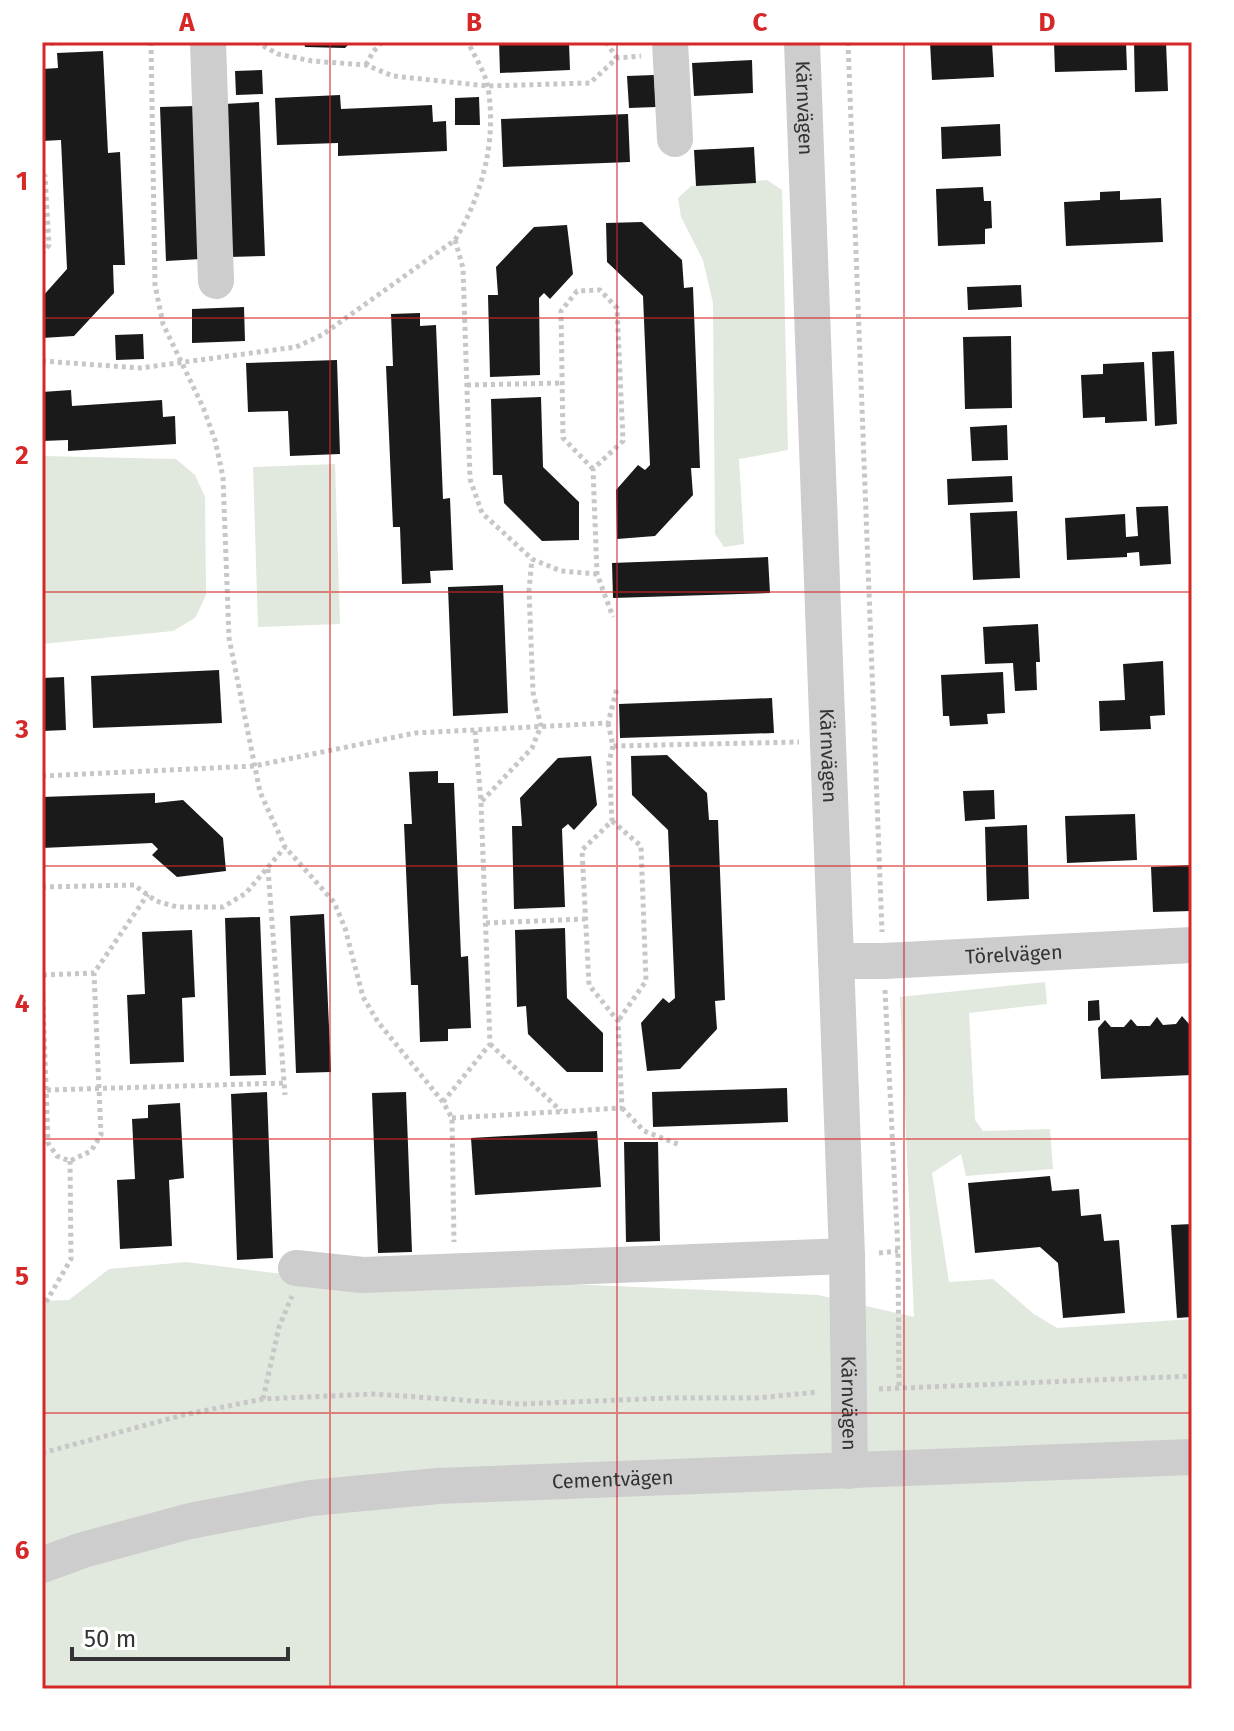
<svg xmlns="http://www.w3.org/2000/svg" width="1234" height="1731" font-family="'Fira Sans',sans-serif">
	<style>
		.green { fill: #e1e8dd }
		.building { fill: #1a1a1a }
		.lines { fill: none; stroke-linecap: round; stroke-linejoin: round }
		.path { stroke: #c7c7c7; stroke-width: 5; stroke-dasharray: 4 4; stroke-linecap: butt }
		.minor { stroke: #cdcdcd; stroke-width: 36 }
		.grid { fill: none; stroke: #d62828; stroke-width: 2; stroke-opacity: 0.55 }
		.labels { text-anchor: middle; stroke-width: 8; stroke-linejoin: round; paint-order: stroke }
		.street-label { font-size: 20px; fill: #333; stroke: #fff }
		.neatline { fill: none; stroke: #d62828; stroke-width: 3 }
		.grid-label { font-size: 26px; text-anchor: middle; font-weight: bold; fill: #d62828 }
	</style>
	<rect width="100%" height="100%" fill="#fff"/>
	<g class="green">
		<path d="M767,180L782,190L788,450L739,459L744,544L724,547L715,534L713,303L703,260L681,217L678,198L691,186Z"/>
		<path d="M42,456L176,459L195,475L205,497L206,595L195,618L173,631L42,644Z"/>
		<path d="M335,464L340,624L258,627L253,467Z"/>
		<path d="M1045,982L1047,1004L969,1013L975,1120L983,1131L1050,1129L1053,1169L966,1176L961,1154L932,1173L949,1282L993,1279L1034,1314L1057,1328L1192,1319V1689H42V1301L69,1300L109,1269L186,1262L340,1281L568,1284L818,1295L914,1317L900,997Z"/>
	</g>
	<g class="building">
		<path d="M304,42H351L345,48L305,47Z"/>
		<path d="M499,42H569L570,70L500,73Z"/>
		<path d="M930,42H992L994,77L932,80Z"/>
		<path d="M1054,42H1126L1127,70L1055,72Z"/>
		<path d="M1134,42H1166L1168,91L1135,92Z"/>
		<path d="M103,51L108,153L120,152L125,265H113L114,293L74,336L42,338V297L67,269L61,140L42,141V69L58,68L57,53Z"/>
		<path d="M752,60L753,93L694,96L692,63Z"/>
		<path d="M262,70L263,94L236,95L235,71Z"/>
		<path d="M654,75L656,107L629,108L627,76Z"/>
		<path d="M340,95L341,109L432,105L433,122L446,121L447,151L338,156V143L277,145L275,98Z"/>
		<path d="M479,97L480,125H455V98Z"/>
		<path d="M259,102L265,256L229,257L224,104Z"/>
		<path d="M195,106L201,259L166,261L160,107Z"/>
		<path d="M628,114L630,162L503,167L501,119Z"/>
		<path d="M1000,124L1001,156L942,159L941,127Z"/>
		<path d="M754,147L756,183L696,186L694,150Z"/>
		<path d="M983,187L984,201H991L992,228L985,229V244L938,246L936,189Z"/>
		<path d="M1120,191V200L1161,198L1163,242L1066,246L1064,202L1100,200V192Z"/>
		<path d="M642,222L682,260L684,288L693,287L700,468H691L693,495L655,536L617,539L616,490L638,465L645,470L650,465L643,296L607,262L606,223Z"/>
		<path d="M567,225L573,274L550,299L544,293L539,298L540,375L490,377L488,295H498L496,267L534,227Z"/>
		<path d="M1021,285L1022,307L968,310L967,287Z"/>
		<path d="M244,307L245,341L192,343V309Z"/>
		<path d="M420,313V326L436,325L443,499L450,498L453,570L430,571L431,583L402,584L400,527H393L386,366H393L391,314Z"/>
		<path d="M143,334L144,359L116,360L115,335Z"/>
		<path d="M1011,336L1012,408L965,409L963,337Z"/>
		<path d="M1174,351L1177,424L1155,426L1152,352Z"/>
		<path d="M337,360L340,454L290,456L288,411L248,412L246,363Z"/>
		<path d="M1144,362L1147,421L1105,423V417L1083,418L1081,375L1103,374V364Z"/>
		<path d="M71,390L72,406L162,400L163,417L175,416L176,444L68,451V440L42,441V392Z"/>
		<path d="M541,397L543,467L579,502V540L542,541L504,503L502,475H493L491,399Z"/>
		<path d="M1007,425L1008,460L972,461L970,427Z"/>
		<path d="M1012,476L1013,502L948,505L947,479Z"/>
		<path d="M1168,506L1171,564L1140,566L1139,552L1127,553V557L1067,560L1065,518L1125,514L1126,537L1138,536L1136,507Z"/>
		<path d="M1017,511L1020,578L973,580L970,513Z"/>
		<path d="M768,557L770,593L613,598L612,563Z"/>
		<path d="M503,585L508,713L453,716L448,587Z"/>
		<path d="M1038,624L1040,662H1036L1037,690L1015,691L1013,663L985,664L983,627Z"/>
		<path d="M1163,661L1165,715L1150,716L1151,729L1100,731L1099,701L1125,700L1123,664Z"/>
		<path d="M219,670L222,723L93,728L91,676Z"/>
		<path d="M1003,672L1005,713L987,714L988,724L950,726L949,716H943L941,675Z"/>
		<path d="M64,677L66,730L42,731V678Z"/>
		<path d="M772,698L774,733L620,738L619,704Z"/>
		<path d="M667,755L707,793L709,820H718L725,1000L715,1001L717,1029L680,1069L647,1071L641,1023L663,998L669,1003L675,998L668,830L632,795L631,756Z"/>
		<path d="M591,756L597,805L574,830L568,824L562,829L565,907L514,909L512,826H522L520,798L558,758Z"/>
		<path d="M438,771V783H454L461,957L468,956L471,1028L448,1029V1041L420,1042L418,985H411L404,824H412L409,772Z"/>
		<path d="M994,790L995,819L965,821L963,791Z"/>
		<path d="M155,793V803L183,800L223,838L226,871L177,877L152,855L158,849L152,843L42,848V797Z"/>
		<path d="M1135,814L1137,860L1067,863L1065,816Z"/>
		<path d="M1027,825L1029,899L987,901L985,827Z"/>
		<path d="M1192,865V911L1153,912L1151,867Z"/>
		<path d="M324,914L331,1072L296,1073L290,916Z"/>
		<path d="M260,917L266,1075L230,1076L225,918Z"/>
		<path d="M565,928L567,998L603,1033V1072H567L528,1034L526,1006L517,1007L515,930Z"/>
		<path d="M192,930L195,997L182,998L184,1062L130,1064L127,995L145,994L142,932Z"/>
		<path d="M1099,1000L1100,1020L1088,1021V1001Z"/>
		<path d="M1182,1016L1189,1024L1192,1023V1075L1101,1079L1098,1028L1105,1020L1111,1027H1124L1131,1019L1137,1026H1150L1157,1017L1163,1025L1176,1024Z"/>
		<path d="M787,1088L788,1122L653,1127L652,1092Z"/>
		<path d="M267,1092L273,1258L237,1260L231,1094Z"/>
		<path d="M406,1092L412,1252L378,1253L372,1093Z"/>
		<path d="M180,1103L184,1178L169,1180L172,1246L120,1249L117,1180L135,1179L132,1119L148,1118V1105Z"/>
		<path d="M597,1131L601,1187L475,1195L471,1138Z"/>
		<path d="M624,1142H658L660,1241L626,1242Z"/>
		<path d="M1050,1176L1052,1191L1079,1189L1081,1216L1101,1214L1104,1241L1119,1240L1125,1313L1063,1318L1058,1263L1040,1247L975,1253L968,1183Z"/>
		<path d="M1192,1224V1317L1177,1318L1171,1225Z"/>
	</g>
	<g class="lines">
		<g class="path">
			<path d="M151,42L155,285L163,324L203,407L215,440L223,477L229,638L260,792L285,847L334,902L345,928L363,997L378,1022L443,1102L452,1118L454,1242"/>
			<path d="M256,42L278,54L312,61L366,65L393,76L488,86L590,83L617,58L641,56"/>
			<path d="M606,42L617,58"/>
			<path d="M848,42L882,932"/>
			<path d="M42,44L72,42"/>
			<path d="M366,65L373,52L382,42"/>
			<path d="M42,175L45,176L49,245L42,253"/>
			<path d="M455,240L463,268L470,479L482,513L532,559L561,571L597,574"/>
			<path d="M42,361L140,368L296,347L322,335L455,240C482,195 497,141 488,88C486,73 474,56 468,42"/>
			<path d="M467,385L562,383"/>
			<path d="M593,469L563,438L561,311L577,291L600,290L617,308L623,441L593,469L597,574L613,617"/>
			<path d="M608,723L613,746L799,742"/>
			<path d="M42,776L254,766L415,733L608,723L617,688"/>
			<path d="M482,801L532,748L541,726L533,692L529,590L532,559"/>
			<path d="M612,821L641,846L646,981L618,1021"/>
			<path d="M268,869L285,1095"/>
			<path d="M42,887L134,885L156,901L177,907H223L246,893L285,847"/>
			<path d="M486,923L585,919"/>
			<path d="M42,974L48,1143L57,1156L70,1161L91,1151L101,1135L94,973L148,894"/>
			<path d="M43,975L94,973"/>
			<path d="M885,990L898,1251L899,1390"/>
			<path d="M490,1044L561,1111"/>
			<path d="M47,1090L284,1083"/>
			<path d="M443,1102L490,1044L481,802L475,730"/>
			<path d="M622,1108L644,1131L680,1145"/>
			<path d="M452,1118L622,1108L618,1021L589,985L582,850L612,821L609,762L613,746"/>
			<path d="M879,1253L898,1251"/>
			<path d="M42,1309L71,1259L70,1161"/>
			<path d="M879,1389L1192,1376"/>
			<path d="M263,1399L279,1327L292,1296"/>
			<path d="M42,1453L183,1415L263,1399L373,1394L520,1404L669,1398H757L818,1392"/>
		</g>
		<g class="minor">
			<path d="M208,42L216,281"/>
			<path d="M670,42L675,139"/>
			<path id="s1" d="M802,42L847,1256L850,1471"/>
			<path id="s2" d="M836,961H884L1192,945"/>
			<path d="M296,1268L363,1275L847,1256"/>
			<path id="s3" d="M42,1565L83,1550L190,1521L311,1498L438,1486L1192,1457"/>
		</g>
	</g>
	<path class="grid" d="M330,42V1689M617,42V1689M904,42V1689M42,318H1192M42,592H1192M42,866H1192M42,1139H1192M42,1413H1192"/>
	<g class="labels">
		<g class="street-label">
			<text dy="7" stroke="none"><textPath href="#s1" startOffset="66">Kärnvägen</textPath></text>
			<text dy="7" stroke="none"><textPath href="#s1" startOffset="714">Kärnvägen</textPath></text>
			<text dy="7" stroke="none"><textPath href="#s2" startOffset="178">Törelvägen</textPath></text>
			<text dy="7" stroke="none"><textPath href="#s1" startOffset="1362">Kärnvägen</textPath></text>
			<text dy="7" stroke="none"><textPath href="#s3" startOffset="580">Cementvägen</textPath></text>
		</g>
	</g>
	<rect width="1234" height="1731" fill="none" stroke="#ffffff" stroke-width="88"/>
	<path d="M72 1647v12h216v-12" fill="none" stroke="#333333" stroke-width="4"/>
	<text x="84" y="1647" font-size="24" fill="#333333" stroke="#ffffff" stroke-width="6" paint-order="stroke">50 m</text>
	<rect x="44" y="44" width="1146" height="1643" class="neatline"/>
	<g class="grid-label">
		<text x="187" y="31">A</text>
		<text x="474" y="31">B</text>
		<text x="760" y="31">C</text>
		<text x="1047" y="31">D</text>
		<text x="22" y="190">1</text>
		<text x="22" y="464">2</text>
		<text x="22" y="738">3</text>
		<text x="22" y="1012">4</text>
		<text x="22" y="1285">5</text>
		<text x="22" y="1559">6</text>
	</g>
</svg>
